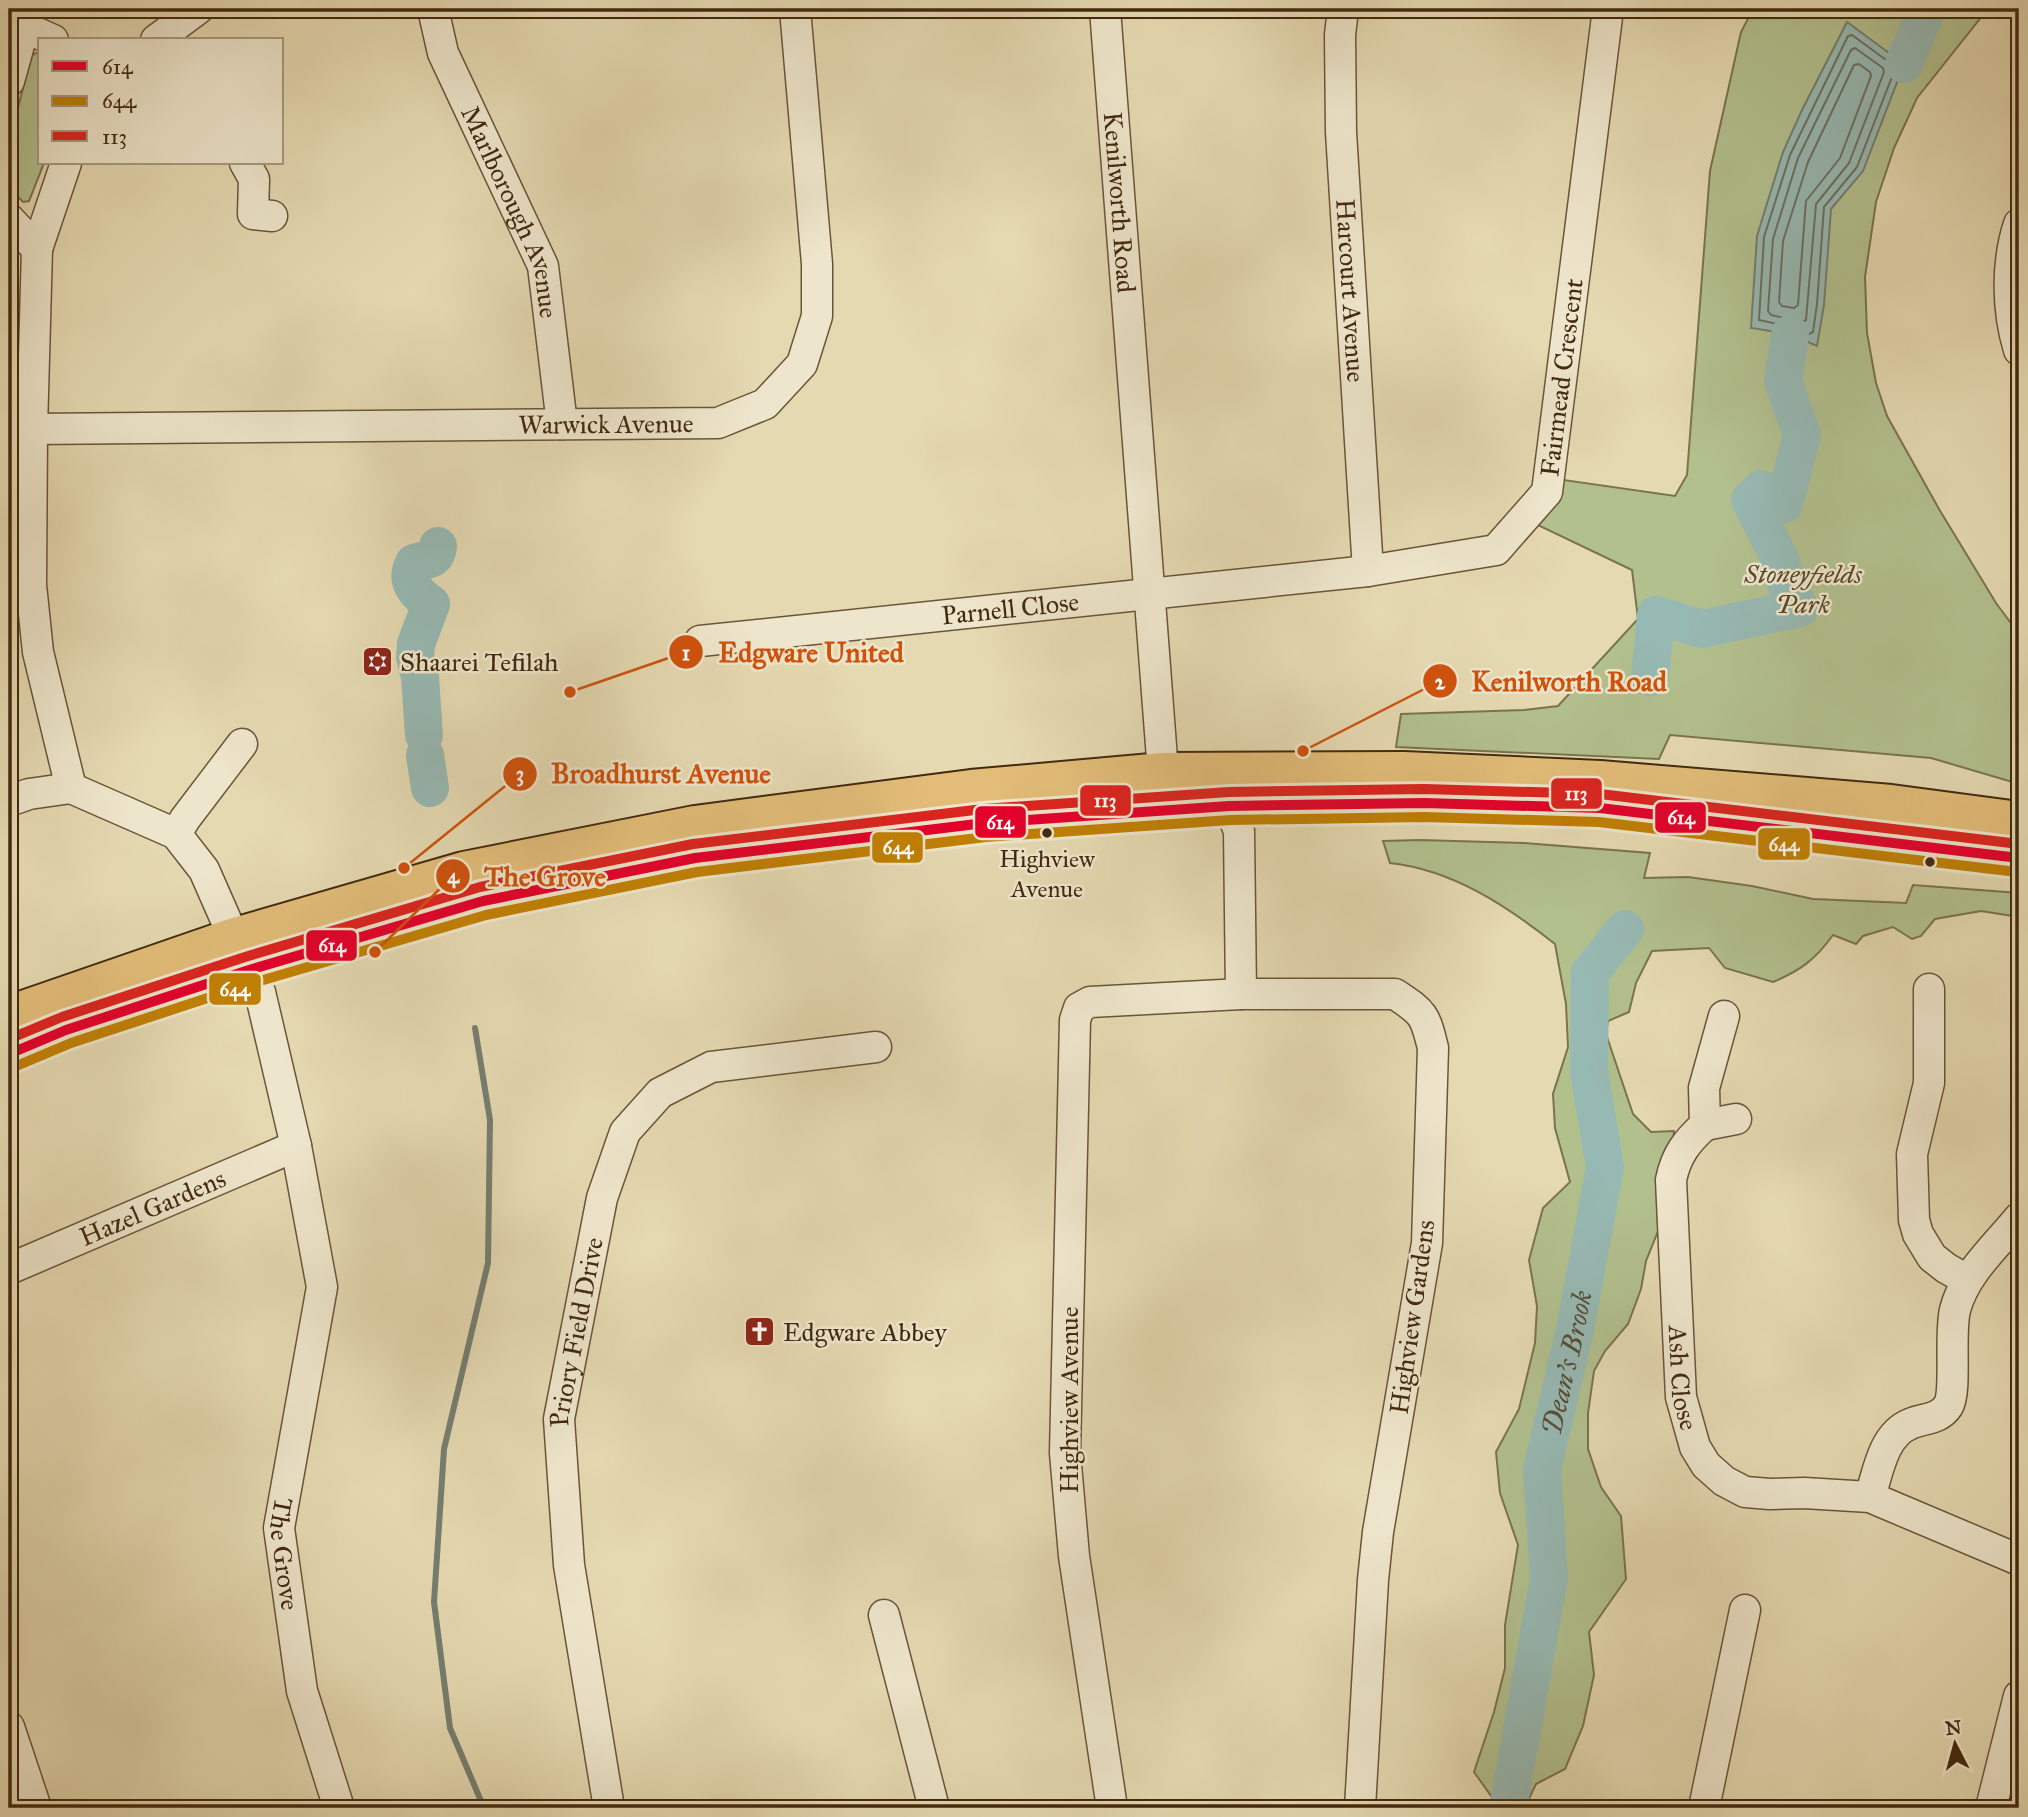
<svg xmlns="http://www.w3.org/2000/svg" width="2028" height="1817" font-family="'IM FELL Great Primer',serif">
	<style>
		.green { fill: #b2c08e; stroke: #7a744e; stroke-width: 2 }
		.water { fill: #97b9b3; stroke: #757f71; stroke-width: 2 }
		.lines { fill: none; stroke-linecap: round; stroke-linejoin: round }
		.shore { stroke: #6c7161; stroke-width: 2 }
		.stream { stroke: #757f71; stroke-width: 6 }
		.river { stroke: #97b9b3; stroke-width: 38 }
		.minor-casing { stroke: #6b5538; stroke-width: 33 }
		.highway-casing { stroke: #42290f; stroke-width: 42 }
		.minor { stroke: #eee6cc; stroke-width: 30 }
		.highway { stroke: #e2bc78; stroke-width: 38 }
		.bus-1-casing { stroke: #eee6cc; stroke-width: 16 }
		.bus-2-casing { stroke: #eee6cc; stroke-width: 16 }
		.bus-3-casing { stroke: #eee6cc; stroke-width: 16 }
		.bus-1 { stroke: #e4002b; stroke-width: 10 }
		.bus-2 { stroke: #c18004; stroke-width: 10 }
		.bus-3 { stroke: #dc241f; stroke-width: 10 }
		.bus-dot { fill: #42290f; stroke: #eee6cc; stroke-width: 2.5 }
		.labels { text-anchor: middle; stroke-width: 5; stroke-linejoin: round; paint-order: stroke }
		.bus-label { font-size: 24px; fill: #42290f; stroke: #eee6cc }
		.street-label { font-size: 26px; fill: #42290f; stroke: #eee6cc }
		.park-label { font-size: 26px; font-style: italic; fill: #584728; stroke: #eee6cc }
		.poi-label { font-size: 26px; fill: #42290f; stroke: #eee6cc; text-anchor: start }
		.water-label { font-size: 28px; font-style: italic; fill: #574d38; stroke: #eee6cc }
		.leader { fill: none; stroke: #cf520c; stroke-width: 2.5 }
		.callout-dot { fill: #cf520c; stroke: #eee6cc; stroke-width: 2.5 }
		.mark-label { font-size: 21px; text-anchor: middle; font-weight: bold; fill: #fff }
		.callout-label { font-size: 28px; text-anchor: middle; font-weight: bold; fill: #cf520c; stroke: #eee6cc; stroke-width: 5; stroke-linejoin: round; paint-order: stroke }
		.line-badge { stroke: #eee6cc; stroke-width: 2.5 }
		.badge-label { font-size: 19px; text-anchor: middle; font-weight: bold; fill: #fff }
	</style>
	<rect width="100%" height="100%" fill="#e5d9b1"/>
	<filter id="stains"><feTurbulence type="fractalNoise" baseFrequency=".00286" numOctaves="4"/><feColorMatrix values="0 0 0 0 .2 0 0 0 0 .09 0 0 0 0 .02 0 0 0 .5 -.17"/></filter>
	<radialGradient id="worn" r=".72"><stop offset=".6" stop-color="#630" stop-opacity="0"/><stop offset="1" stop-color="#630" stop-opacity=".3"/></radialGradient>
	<g class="green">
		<path d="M1753,9H1991L1983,15L1917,98L1894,148L1876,202L1865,277L1867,333L1876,383L1887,416L1939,509L1996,603L2019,634V784L1931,758L1670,735L1659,759L1396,747L1401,714L1524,710L1558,706L1638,619L1632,570L1523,518L1550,478L1675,496L1687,475L1710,171L1741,32Z"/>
		<path d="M40,51V163H44L29,201L23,202L9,187V124L18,108L31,56Z"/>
		<path d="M1420,840L1524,843L1650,853L1644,878L1688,877L1752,886L1813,899L1906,903L1913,885L2019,893V917L1981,911L1935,919L1921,936L1912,939L1893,927L1863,936L1856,944L1833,935C1815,960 1801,970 1773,982L1725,968L1709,948L1652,951L1636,983L1629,1012L1608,1021L1606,1034L1633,1114L1651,1132L1674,1131L1667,1209L1646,1261L1641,1289L1628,1324L1605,1351L1594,1371L1588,1413V1449L1601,1487L1621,1516L1626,1579L1589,1632L1594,1675L1583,1726L1565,1769L1536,1784L1526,1805L1494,1800L1474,1772L1494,1712L1505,1668V1625L1518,1545L1500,1493L1496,1452L1519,1409L1535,1343L1537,1306L1529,1260L1543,1208L1570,1182L1555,1128L1553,1094L1568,1047L1566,1004L1555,944C1507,906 1453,870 1390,863L1383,841Z"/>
	</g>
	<path class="water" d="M1847,22L1904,64L1863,171L1831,209L1824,305L1817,346L1790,334L1751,328L1757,236L1783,152L1802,110Z"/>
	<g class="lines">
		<g class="shore">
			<path d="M1852,35L1893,65L1895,69L1857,167L1824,207L1817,304L1813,332L1809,334L1792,327L1759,320L1764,237L1790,155L1848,36Z"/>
			<path d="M1855,48L1883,68L1884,72L1849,163L1816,204L1806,320L1802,322L1771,315L1768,311L1773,239L1798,158L1851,50Z"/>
			<path d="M1859,64L1870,72L1871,76L1840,158L1806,201L1798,305L1794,308L1782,306L1779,302L1783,241L1808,162L1854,65Z"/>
		</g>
		<path class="stream" d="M475,1028L490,1120L488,1263L444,1449L434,1602L450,1728L484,1808"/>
		<g class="river">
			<path d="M1904,64L1927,9"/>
			<path d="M1650,677L1656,615L1702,629L1800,608L1786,584L1780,559L1750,500L1761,489L1784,504L1802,435L1783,381L1790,334"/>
			<path d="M424,735L420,677L415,657L416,644L431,604C417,594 404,582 414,563C426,559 437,562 438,546"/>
			<path d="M425,755L430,788"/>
			<path id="s1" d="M1508,1808L1549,1578L1542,1469L1575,1330L1605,1167L1589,1072L1590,973L1625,929"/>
		</g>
		<defs>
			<g id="minor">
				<path id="s2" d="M433,9L443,53L543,266L562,424"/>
				<path id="s3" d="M1105,9L1163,772"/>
				<path id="s4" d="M1343,9L1340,35L1341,132L1368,571"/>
				<path d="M24,27L53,40"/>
				<path d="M156,40L198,9"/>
				<path d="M9,81L24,27L25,9"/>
				<path d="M245,163L254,179L253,214L272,216"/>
				<path d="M9,219L37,249L32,429L31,585L38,652L71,788"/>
				<path d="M2019,224C2006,263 2007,311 2019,350"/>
				<path d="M37,249L66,163"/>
				<path id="s5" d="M32,429L718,423L765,404L802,364L817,316V264L795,9"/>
				<path id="s6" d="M700,641L1368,571L1496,550L1547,492L1608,9"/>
				<path d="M71,788L176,834L204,870L226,920L232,938"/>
				<path d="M9,801L29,794L71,788"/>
				<path d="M1229,806L1239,831L1241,994"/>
				<path d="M176,834L185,819L242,744"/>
				<path id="s7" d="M249,970L260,992L296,1146L322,1287L279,1528L302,1691L339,1808"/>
				<path d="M1929,989V1083L1912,1154L1914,1220L1918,1234L1932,1257L1946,1268L1967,1280"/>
				<path id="s8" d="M1724,1016L1704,1088L1705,1125C1687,1141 1676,1155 1671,1180L1681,1397L1695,1447L1706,1465L1724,1481L1745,1492L1770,1494L1804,1493L1870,1497L2019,1560"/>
				<path d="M1705,1125L1736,1119"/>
				<path id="s9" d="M9,1269L296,1146"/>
				<path d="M1870,1497C1878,1472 1883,1435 1910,1424C1923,1418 1939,1420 1948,1406C1957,1392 1949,1334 1955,1310C1964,1274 1996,1246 2019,1218"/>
				<path d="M884,1615L934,1808"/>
				<path d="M9,1727L36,1808"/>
				<path id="s10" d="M609,1808L569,1565L559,1419L602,1198L625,1132L660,1093L711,1067L876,1047"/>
				<path d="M1112,1808L1074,1556L1065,1453L1075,1020L1079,1008L1090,1002L1241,994H1395C1424,1013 1425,1015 1433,1048L1427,1243L1378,1532L1373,1580L1360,1808"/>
				<path d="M1704,1808L1745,1610"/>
				<path d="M1991,1808L2019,1696"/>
			</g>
			<g id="highway">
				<path d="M9,1015L232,938L464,871L695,825L971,789L1163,772L1404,771L1600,780L1891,804L2019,821"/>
				<path d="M9,1054L66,1030L249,970L483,901L695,858L985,823L1229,806L1424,803L1600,808L2019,858"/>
			</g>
		</defs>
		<use href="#minor" class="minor-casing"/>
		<use href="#highway" class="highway-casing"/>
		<use href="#minor" class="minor"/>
		<use href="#highway" class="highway"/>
		<defs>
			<path id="bus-1" d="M9,1054L66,1030L249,970L483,901L695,858L985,823L1229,806L1424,803L1600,808L2019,858"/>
			<path id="bus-2" d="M14,1067L71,1043L253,983L486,915L697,872L986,837L1230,820L1424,817L1599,822L2017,872"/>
			<path id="bus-3" d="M9,1039L62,1017L245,957L480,887L693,844L983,809L1229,792L1424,789L1600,794L2019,844"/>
		</defs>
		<use href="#bus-1" class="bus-1-casing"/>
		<use href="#bus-2" class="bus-2-casing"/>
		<use href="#bus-3" class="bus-3-casing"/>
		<use href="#bus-1" class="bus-1"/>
		<use href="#bus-2" class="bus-2"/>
		<use href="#bus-3" class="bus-3"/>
	</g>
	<defs>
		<symbol id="synagogue-square" viewBox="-11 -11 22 22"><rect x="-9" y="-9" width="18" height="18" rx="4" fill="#8f2418" stroke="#eee6cc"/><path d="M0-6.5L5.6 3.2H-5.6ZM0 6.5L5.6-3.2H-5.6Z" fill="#fff"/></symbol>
		<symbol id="church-square" viewBox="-11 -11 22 22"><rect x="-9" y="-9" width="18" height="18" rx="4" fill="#8f2418" stroke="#eee6cc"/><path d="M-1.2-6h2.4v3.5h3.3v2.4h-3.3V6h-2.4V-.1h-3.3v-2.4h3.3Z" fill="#fff"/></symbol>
	</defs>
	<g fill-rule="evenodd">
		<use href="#synagogue-square" x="360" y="644" width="35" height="35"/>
		<use href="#church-square" x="742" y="1314" width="35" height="35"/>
	</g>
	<g class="bus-dot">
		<circle cx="1047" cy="833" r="6"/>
		<circle cx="1930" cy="862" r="6"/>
	</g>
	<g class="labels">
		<g class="bus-label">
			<text x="1047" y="867">Highview<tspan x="1047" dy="30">Avenue</tspan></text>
		</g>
		<g class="street-label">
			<text dy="9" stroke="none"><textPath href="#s3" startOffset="194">Kenilworth Road</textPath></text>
			<text dy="9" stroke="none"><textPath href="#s2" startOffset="219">Marlborough Avenue</textPath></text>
			<text dy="9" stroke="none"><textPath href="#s4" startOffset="282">Harcourt Avenue</textPath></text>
			<text dy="9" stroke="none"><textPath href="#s6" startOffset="994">Fairmead Crescent</textPath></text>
			<text dy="9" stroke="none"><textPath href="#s5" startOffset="574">Warwick Avenue</textPath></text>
			<text dy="9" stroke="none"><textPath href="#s6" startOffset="312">Parnell Close</textPath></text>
			<text dy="9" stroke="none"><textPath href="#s9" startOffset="156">Hazel Gardens</textPath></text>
			<text transform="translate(1412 1317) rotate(-82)" y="9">Highview Gardens</text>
			<text dy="9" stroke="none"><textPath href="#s10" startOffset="481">Priory Field Drive</textPath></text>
			<text dy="9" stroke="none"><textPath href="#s8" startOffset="376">Ash Close</textPath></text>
			<text transform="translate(1069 1400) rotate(-90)" y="9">Highview Avenue</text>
			<text dy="9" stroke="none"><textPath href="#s7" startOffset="597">The Grove</textPath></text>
		</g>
		<g class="park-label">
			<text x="1803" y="583">Stoneyfields<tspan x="1803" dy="30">Park</tspan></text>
		</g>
		<g class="poi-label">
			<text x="400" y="671">Shaarei Tefilah</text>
			<text x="783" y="1341">Edgware Abbey</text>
		</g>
		<g class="water-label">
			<text dy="10" stroke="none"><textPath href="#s1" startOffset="452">Dean's Brook</textPath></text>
		</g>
	</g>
	<path class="leader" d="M570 692L686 652M1303 751L1440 681M404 868L520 774M375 952L453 876"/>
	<g class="callout-dot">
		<circle cx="570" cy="692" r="7"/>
		<circle cx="1303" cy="751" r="7"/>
		<circle cx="404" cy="868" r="7"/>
		<circle cx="375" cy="952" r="7"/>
		<circle cx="686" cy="652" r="18"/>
		<circle cx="1440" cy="681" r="18"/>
		<circle cx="520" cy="774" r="18"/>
		<circle cx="453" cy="876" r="18"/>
	</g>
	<g class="mark-label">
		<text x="686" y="660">1</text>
		<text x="1440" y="689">2</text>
		<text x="520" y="781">3</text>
		<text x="453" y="883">4</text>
	</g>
	<g class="callout-label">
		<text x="811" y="662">Edgware United</text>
		<text x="1569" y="691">Kenilworth Road</text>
		<text x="661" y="783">Broadhurst Avenue</text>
		<text x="545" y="886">The Grove</text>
	</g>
	<g class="line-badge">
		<rect x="1550" y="777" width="53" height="33" rx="7" fill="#dc241f"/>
		<rect x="1079" y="784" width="53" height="33" rx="7" fill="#dc241f"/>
		<rect x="1654" y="801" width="53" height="33" rx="7" fill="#e4002b"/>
		<rect x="974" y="805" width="53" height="34" rx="7" fill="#e4002b"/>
		<rect x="1757" y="827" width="54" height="34" rx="7" fill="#c18004"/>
		<rect x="871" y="831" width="53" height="33" rx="7" fill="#c18004"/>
		<rect x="305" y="929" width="53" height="33" rx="7" fill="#e4002b"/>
		<rect x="208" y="972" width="54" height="34" rx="7" fill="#c18004"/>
	</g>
	<g class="badge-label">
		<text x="1576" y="800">113</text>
		<text x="1105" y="807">113</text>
		<text x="1681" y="824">614</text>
		<text x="1000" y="829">614</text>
		<text x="1784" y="851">644</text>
		<text x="898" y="854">644</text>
		<text x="332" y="952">614</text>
		<text x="235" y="996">644</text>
	</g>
	<rect width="2028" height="1817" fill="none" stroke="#e5d9b1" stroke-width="35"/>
	<rect x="10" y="10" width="2007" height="1796" fill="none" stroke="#42290f" stroke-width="3.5"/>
	<rect x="18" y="18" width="1993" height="1782" fill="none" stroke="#42290f" stroke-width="2"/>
	<rect x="38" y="38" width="245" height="126" fill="#eee6cc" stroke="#a99a80" stroke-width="2"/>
	<rect x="52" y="61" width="35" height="10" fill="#e4002b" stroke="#a99a80" stroke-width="2"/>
	<text x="102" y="74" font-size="21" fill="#42290f">614</text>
	<rect x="52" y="96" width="35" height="10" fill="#c18004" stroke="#a99a80" stroke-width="2"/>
	<text x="102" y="108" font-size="21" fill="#42290f">644</text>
	<rect x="52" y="131" width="35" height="10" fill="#dc241f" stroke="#a99a80" stroke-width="2"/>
	<text x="102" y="144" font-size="21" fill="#42290f">113</text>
	<g transform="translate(1955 1744) rotate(354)" stroke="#eee6cc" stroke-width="5" paint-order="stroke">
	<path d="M0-5L12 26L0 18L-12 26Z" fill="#42290f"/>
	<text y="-10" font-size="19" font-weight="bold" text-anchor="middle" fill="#42290f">N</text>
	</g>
	<rect width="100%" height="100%" filter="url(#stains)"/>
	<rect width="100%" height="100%" fill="url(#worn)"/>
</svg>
